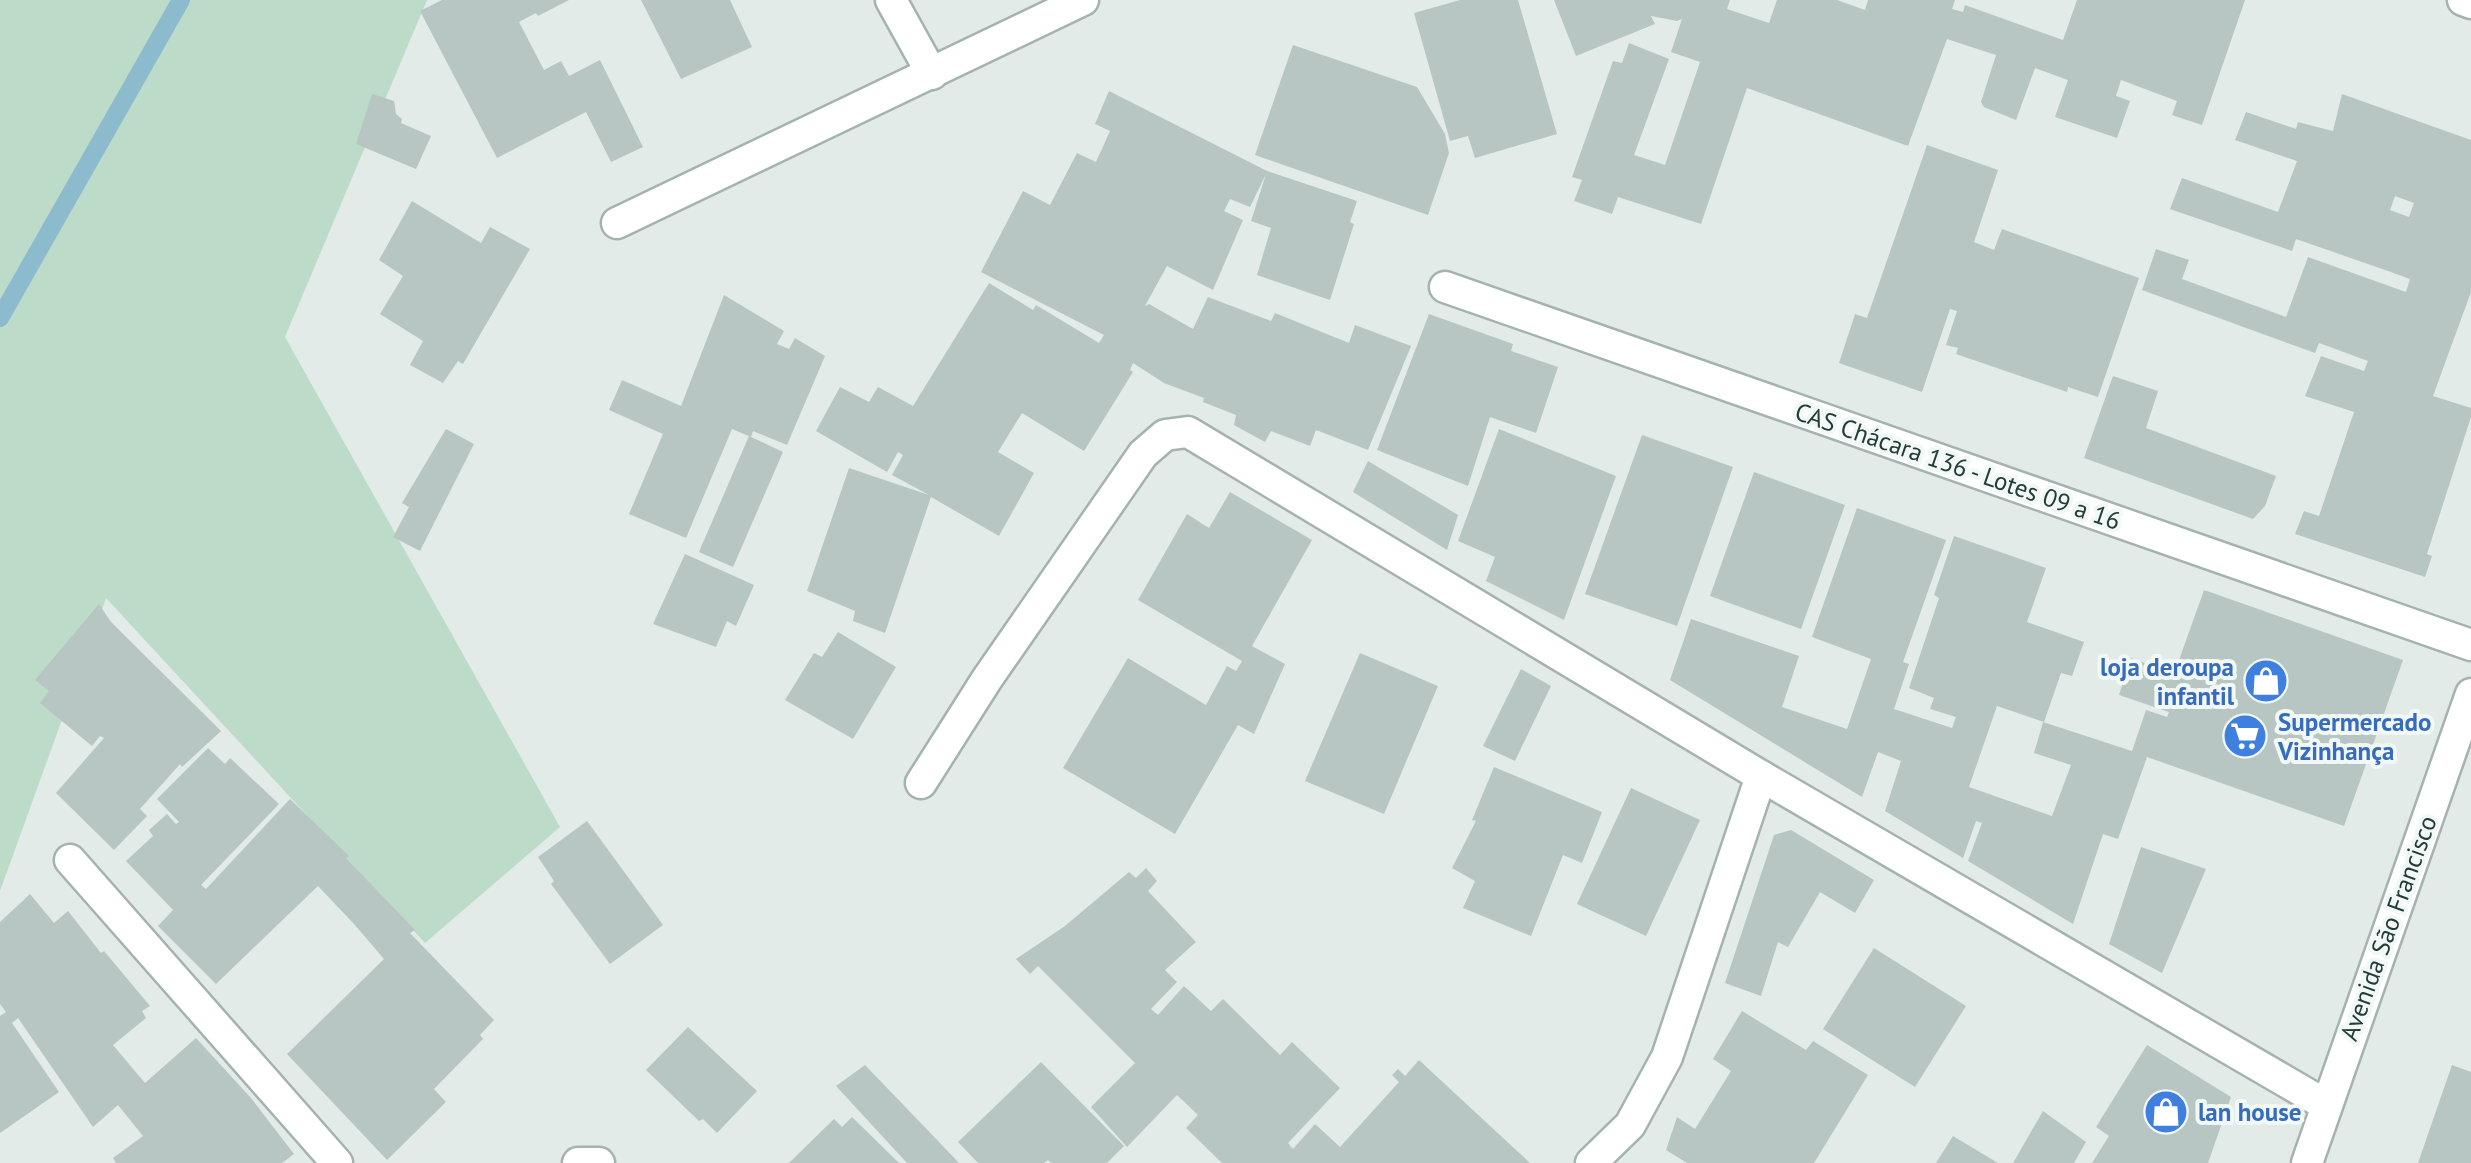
<svg xmlns="http://www.w3.org/2000/svg" width="2471" height="1163" font-family="'PT Sans',sans-serif">
	<style>
		.green { fill: #bcdcc9 }
		.lines { fill: none; stroke-linecap: round; stroke-linejoin: round }
		.stream { stroke: #8dbbce; stroke-width: 18 }
		.building { fill: #b7c6c2; fill-rule: evenodd }
		.minor-casing { stroke: #a5b3b0; stroke-width: 35 }
		.tertiary-casing { stroke: #a5b3b0; stroke-width: 35 }
		.minor { stroke: #fff; stroke-width: 30 }
		.tertiary { stroke: #fff; stroke-width: 30 }
		.labels { text-anchor: middle; stroke-width: 8; stroke-linejoin: round; paint-order: stroke }
		.street-label { font-size: 25px; fill: #233c38; stroke: #f2f8f6 }
		.shop-label { font-size: 25px; font-weight: bold; fill: #366cbe; stroke: #f2f8f6; text-anchor: start }
	</style>
	<rect width="100%" height="100%" fill="#e2ebe8"/>
	<path class="green" d="M0,0H427L285,337L560,827L425,943L106,598L0,891Z"/>
	<g class="lines">
		<path class="stream" d="M0,318L181,0"/>
	</g>
	<g class="building">
		<path d="M442,0H569L538,16L536,13L519,22L544,70L561,61L569,76L600,60L643,147L611,162L586,112L497,158L420,11Z"/>
		<path d="M641,0H730L752,47L681,79Z"/>
		<path d="M1460,0H1518L1557,134L1475,158L1468,136L1450,141L1414,13Z"/>
		<path d="M1554,0H1730L1727,9L1769,23L1777,0H1837L1865,10L1868,0H1955L1952,9L1963,12L1965,5L2063,40L2077,0H2245L2202,125L2172,115L2177,101L2121,80L2116,96L2130,101L2117,138L2055,117L2068,80L2035,68L2016,120L1984,107L1981,102L1996,55L1947,39L1908,146L1747,88L1701,224L1618,197L1612,214L1574,201L1582,180L1572,177L1613,61L1622,63L1629,43L1669,59L1634,155L1665,165L1700,62L1671,52L1682,19L1677,21L1651,16L1655,24L1576,56Z"/>
		<path d="M1293,45L1417,87L1445,134L1449,153L1428,215L1255,155Z"/>
		<path d="M1109,91L1267,171L1357,201L1350,222L1354,224L1330,300L1257,275L1271,228L1251,221L1266,174L1250,207L1230,199L1224,211L1243,220L1213,290L1167,266L1145,306L1149,304L1193,329L1208,297L1271,321L1275,313L1349,343L1355,325L1411,346L1368,450L1316,430L1310,446L1271,431L1265,442L1234,425L1236,415L1203,402L1204,398L1164,383L1133,363L1130,370L1133,372L1084,451L1022,413L998,452L1034,473L999,536L931,497L885,633L853,621L855,611L807,591L849,468L929,495L892,475L903,455L898,452L887,472L816,431L840,387L869,402L878,387L913,406L989,283L1033,310L1036,305L1099,343L1104,335L981,272L1023,191L1050,205L1077,153L1096,162L1110,131L1095,124Z"/>
		<path d="M372,94L394,101L396,114L402,119L401,123L431,136L416,169L356,144Z"/>
		<path d="M2342,94L2471,140V292L2433,396L2471,408V417L2427,554L2432,556L2425,577L2295,534L2304,511L2319,516L2354,412L2305,396L2321,356L2364,371L2368,361L2319,343L2315,353L2142,290L2156,249L2189,260L2182,279L2286,317L2308,257L2406,292L2410,279L2388,271L2296,239L2292,251L2170,209L2182,178L2278,212L2297,161L2235,140L2246,112L2296,129L2298,122L2333,131ZM2395,196L2414,203L2409,217L2390,210Z"/>
		<path d="M1927,145L1998,170L1974,242L1994,250L2002,229L2139,278L2098,397L2068,387L2067,392L1956,354L1958,348L1946,345L1957,311L1950,309L1922,392L1839,363L1855,314L1867,318Z"/>
		<path d="M412,201L481,243L490,227L530,249L463,364L458,361L443,383L410,365L423,341L380,314L403,276L379,260Z"/>
		<path d="M724,295L784,331L777,344L789,349L795,338L825,356L787,445L753,431L751,437L732,429L686,538L629,514L663,434L609,410L622,380L681,406Z"/>
		<path d="M1429,314L1513,344L1511,351L1558,367L1536,433L1490,417L1468,486L1377,450Z"/>
		<path d="M2113,376L2158,391L2146,428L2276,476L2265,506L2253,519L2084,458Z"/>
		<path d="M446,429L474,444L420,551L393,537L409,507L402,503Z"/>
		<path d="M1499,429L1616,476L1564,620L1486,581L1495,557L1458,541Z"/>
		<path d="M1642,435L1733,467L1677,626L1585,594Z"/>
		<path d="M749,436L783,452L733,567L699,552Z"/>
		<path d="M1368,461L1458,515L1447,550L1353,492Z"/>
		<path d="M1754,472L1845,505L1801,629L1710,596Z"/>
		<path d="M1230,492L1312,540L1252,646L1285,664L1254,734L1238,725L1175,834L1063,768L1128,658L1206,705L1227,666L1236,671L1242,661L1138,600L1187,514L1209,528Z"/>
		<path d="M1857,508L1946,540L1903,662L1909,664L1894,709L1952,728L1956,717L1930,709L1934,698L1909,688L1939,598L1934,595L1954,536L2046,568L2027,622L2084,642L2072,676L2061,673L2044,722L1997,706L1969,787L2052,816L2071,765L2034,753L2043,722L2132,751L2146,710L2167,717L2169,712L2119,695L2131,658L2174,674L2204,590L2403,660L2344,826L2147,757L2118,839L2103,834L2073,924L1968,861L1982,823L1976,821L1963,858L1885,811L1901,761L1878,752L1862,797L1670,680L1691,619L1799,656L1782,707L1847,729L1871,659L1812,637Z"/>
		<path d="M685,554L754,585L736,626L727,621L716,647L653,624Z"/>
		<path d="M99,604L111,622L221,731L182,767L180,764L140,809L147,816L114,850L56,793L104,738L100,736L92,746L40,703L49,691L35,680Z"/>
		<path d="M838,632L896,667L853,739L785,700L814,653L822,657Z"/>
		<path d="M1360,653L1438,686L1384,814L1305,781Z"/>
		<path d="M1521,669L1551,686L1515,761L1483,746Z"/>
		<path d="M208,748L225,764L230,758L279,804L201,885L206,889L290,799L349,856L346,858L415,930L410,933L494,1020L480,1035L483,1039L434,1089L446,1102L387,1160L287,1054L384,959L354,924L318,886L216,984L158,926L173,910L126,861L153,836L149,830L167,814L176,824L179,822L157,799Z"/>
		<path d="M1494,767L1602,812L1582,863L1563,855L1531,936L1463,908L1475,881L1452,868L1476,821L1472,820Z"/>
		<path d="M1631,788L1700,820L1646,936L1577,904Z"/>
		<path d="M587,821L663,925L610,964L551,884L554,881L538,857Z"/>
		<path d="M1791,830L1874,880L1855,913L1820,892L1788,947L1778,942L1761,996L1725,983L1774,835Z"/>
		<path d="M2141,847L2206,869L2162,973L2109,944Z"/>
		<path d="M1146,868L1157,881L1148,891L1196,942L1165,970L1177,982L1151,1009L1158,1015L1184,986L1211,1011L1223,999L1280,1055L1292,1042L1340,1088L1288,1143L1293,1149L1315,1124L1340,1147L1399,1082L1392,1075L1398,1069L1405,1076L1419,1060L1530,1163H1222L1186,1128L1198,1115L1177,1095L1127,1147L1091,1107L1135,1063L1038,966L1030,974L1016,959L1065,926L1129,872L1136,878Z"/>
		<path d="M30,894L54,923L68,911L101,953L104,951L150,1006L142,1011L146,1018L113,1045L145,1083L196,1038L251,1098L294,1154L282,1163H116L113,1158L143,1136L118,1105L93,1127L18,1018L12,1023L59,1092L0,1133V1016L6,1012L0,1004V922Z"/>
		<path d="M1874,948L1966,1006L1915,1087L1823,1029Z"/>
		<path d="M1742,1011L1806,1050L1813,1041L1868,1075L1814,1163H1687L1666,1150L1677,1117L1695,1129L1731,1071L1713,1059Z"/>
		<path d="M688,1027L757,1091L717,1133L703,1119L699,1121L646,1070Z"/>
		<path d="M2147,1045L2231,1097L2208,1163H2092L2109,1136L2096,1127Z"/>
		<path d="M1041,1062L1124,1146L1107,1163H1051L1048,1160L1044,1163H978L958,1142Z"/>
		<path d="M865,1065L939,1142L959,1163H907L836,1086Z"/>
		<path d="M2452,1065L2471,1072V1163H2418Z"/>
		<path d="M2043,1111L2086,1142L2074,1163H2013Z"/>
		<path d="M852,1117L899,1163H789L834,1119L842,1127Z"/>
		<path d="M1953,1136L1998,1163H1936Z"/>
	</g>
	<g class="lines">
		<defs>
			<g id="minor">
				<path d="M891,0L932,74"/>
				<path d="M2463,0L2471,3"/>
				<path d="M617,223L1083,0"/>
				<path d="M1445,287L2471,645"/>
				<path d="M921,783L987,679L1143,454L1165,435L1188,432L1761,776L2326,1105"/>
				<path d="M70,860L337,1163"/>
				<path d="M578,1163H599"/>
				<path d="M1591,1163L1630,1125L1667,1057L1761,776"/>
			</g>
			<path id="tertiary" d="M2307,1163L2471,694"/>
		</defs>
		<use href="#minor" class="minor-casing"/>
		<use href="#tertiary" class="tertiary-casing"/>
		<use href="#minor" class="minor"/>
		<use href="#tertiary" class="tertiary"/>
	</g>
	<defs>
		<symbol id="shop-disc" viewBox="-11 -11 22 22"><circle r="9.5" fill="#3f7fe0" stroke="#f2f8f6"/><path d="M-5-2.5h2.3a2.7 3.5 0 0 1 5.4 0H5L5.5 6h-11ZM-1.5-2.5h3a1.5 2.3 0 0 0-3 0Z" fill="#fff"/></symbol>
		<symbol id="supermarket-disc" viewBox="-11 -11 22 22"><circle r="9.5" fill="#3f7fe0" stroke="#f2f8f6"/><path d="M-6-5.5h2.5l.6 2H6L4.5 2H-2.5L-4.4-4H-6ZM-1.5 3.2a1.3 1.3 0 1 0 .1 0ZM3 3.2a1.3 1.3 0 1 0 .1 0Z" fill="#fff"/></symbol>
	</defs>
	<g fill-rule="evenodd">
		<use href="#shop-disc" x="2241" y="656" width="50" height="50"/>
		<use href="#supermarket-disc" x="2220" y="711" width="50" height="50"/>
		<use href="#shop-disc" x="2141" y="1087" width="50" height="50"/>
	</g>
	<g class="labels">
		<g class="street-label">
			<text transform="translate(1958 466) rotate(19)" y="9">CAS Chácara 136 - Lotes 09 a 16</text>
			<text transform="translate(2388 928) rotate(-70)" y="9">Avenida São Francisco</text>
		</g>
		<g class="shop-label">
			<text x="2234" y="676" text-anchor="end">loja deroupa<tspan x="2234" dy="29">infantil</tspan></text>
			<text x="2278" y="731">Supermercado<tspan x="2278" dy="29">Vizinhança</tspan></text>
			<text x="2198" y="1121">lan house</text>
		</g>
	</g>
</svg>
